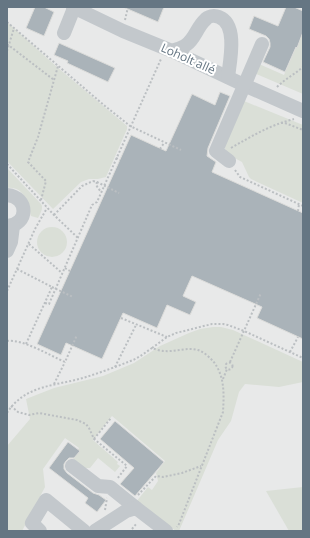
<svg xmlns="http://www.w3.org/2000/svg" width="310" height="538" font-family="'Open Sans',sans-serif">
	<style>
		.built { fill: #e8e9e9 }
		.green { fill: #dadfd7 }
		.building { fill: #aab3b9; stroke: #dcdcda }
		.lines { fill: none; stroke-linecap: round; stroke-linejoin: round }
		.path { stroke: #bbbfc2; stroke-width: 2; stroke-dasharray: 2 2; stroke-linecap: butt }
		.minor { stroke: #c3c8cc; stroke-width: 14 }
		.path-bridge { stroke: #bbbfc2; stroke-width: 2; stroke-dasharray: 2 2; stroke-linecap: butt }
		.labels { text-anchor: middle; stroke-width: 4; stroke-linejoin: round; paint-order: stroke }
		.street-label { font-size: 12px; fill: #657683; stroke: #fff }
	</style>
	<rect width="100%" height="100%" fill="#fafaf8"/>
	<rect class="built" x="7" y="7" width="296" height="524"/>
	<g class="green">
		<path d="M7,22L57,67L127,126V129L106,177L98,179H89L81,182L53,209L7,161Z"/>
		<path d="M303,32V94L254,73L259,64L284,75Z"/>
		<path d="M244,101L303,125V203L251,179L249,177L242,162L227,154L224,146Z"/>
		<path d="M7,168L41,204C44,208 40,214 38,218L31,216C28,202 24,186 7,188Z"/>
		<circle cx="52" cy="242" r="15"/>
		<path d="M213,327H221L233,330L303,362V382L279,387L245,384L239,392L231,421L218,440L179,531H176L136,502L148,487L152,490L158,481L156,473L165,461L112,416L93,440L118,462L117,464L120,466L115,472L98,458L90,468H85L73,459L79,448L65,438L43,469L45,487L22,531H7V446L30,419L26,399L54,388L103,376L134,363L160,346L189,333L200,329Z"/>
		<path d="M303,487V531H289L266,491Z"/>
	</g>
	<g class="building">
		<path d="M35,7H44L54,12L44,36L26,28Z"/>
		<path d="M123,7H164L158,22Z"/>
		<path d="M286,7H294L303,11V32L297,48L296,47L285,72L263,62L270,47V43L269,39L266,36L249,29L254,16L278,26Z"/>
		<path d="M59,43L115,68L108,82L67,63L68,61L54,55Z"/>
		<path d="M220,92L230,96L208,148L207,156L216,162L212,172L303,213V339L257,318L262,307L192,276L183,296L196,302L190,315L167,305L157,328L123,313L102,359L66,343L61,355L37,344L131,135L166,151L192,94L215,105Z"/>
		<path d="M115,421L164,462L135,496L120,484L134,468L100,439Z"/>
		<path d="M68,442L80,451L74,458H69L66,461L64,464V469L67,473L93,493L99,495L106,500L97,512L85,503L88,498L49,468Z"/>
	</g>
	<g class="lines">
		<g class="path">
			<path d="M125,20L128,7"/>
			<path d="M7,22L105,106L130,126L181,150"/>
			<path d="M7,44L54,80"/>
			<path d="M7,51L14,28"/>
			<path d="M277,87C285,79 295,74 303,67"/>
			<path d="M281,123H285L303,130"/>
			<path d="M231,148C252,136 270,125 294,119"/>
			<path d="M160,149L164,143"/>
			<path d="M116,158L120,160"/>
			<path d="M7,164L54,215L78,238"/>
			<path d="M235,170L240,177L303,206"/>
			<path d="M97,182L96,185L101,192"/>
			<path d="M41,200L46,181L28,162L38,137L58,66"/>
			<path d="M298,211L299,204"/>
			<path d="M54,215L82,186L93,181"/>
			<path d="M29,244L62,273"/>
			<path d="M65,268L70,271"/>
			<path d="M17,269L52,287L26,344"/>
			<path d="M7,291L35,229L47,208"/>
			<path d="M45,303L49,304L92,205L97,202L161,59"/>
			<path d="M121,318L167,337"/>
			<path d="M7,341C23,339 49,355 65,362L77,335"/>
			<path d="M152,348L167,337L176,333L212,324H223L228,325L244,331L303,358"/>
			<path d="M290,352L298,337"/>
			<path d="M230,362L261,293"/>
			<circle cx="229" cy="366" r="3.5"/>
			<path d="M115,367L136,325"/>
			<path d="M223,379L227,369"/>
			<path d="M54,384L65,362"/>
			<path d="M11,406L18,412L29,415L39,413L77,420L86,424L89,428L94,439L127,466L117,479"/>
			<path d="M7,413C25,384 58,386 86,377C102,372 118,366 133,360C140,357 146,352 152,348C155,349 160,351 164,351C175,352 187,347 198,350C204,352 209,357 213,361C225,376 224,394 223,412L179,524L177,527"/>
			<path d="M94,439L111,418"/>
			<path d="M138,495L156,476L163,477L182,473L201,466"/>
			<path d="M105,510L107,498"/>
			<path d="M132,529L137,523"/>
		</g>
		<g class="minor">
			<path d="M73,7L123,31L172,51L244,85L303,111"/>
			<path d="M64,33L74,8"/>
			<path d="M172,51C177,49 182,48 186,45C195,39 197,27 205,20C208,16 214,15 219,17C238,24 230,61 228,77"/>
			<path d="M229,161L216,151L262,44"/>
			<path d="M7,195C29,197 29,225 7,226"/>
			<path d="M7,251L11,242L13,226"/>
			<path d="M72,466L98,486L110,487L136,508"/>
			<path d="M40,531L32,523L46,500L84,531"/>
			<path d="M95,531L126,511L136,508L166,531"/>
		</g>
		<g class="path-bridge">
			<path d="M93,181L97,182L119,193"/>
			<path d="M52,287L73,297"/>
		</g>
	</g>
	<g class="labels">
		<g class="street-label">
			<text transform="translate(188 59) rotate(24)" y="4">Loholt allé</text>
		</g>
	</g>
	<rect width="310" height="538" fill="none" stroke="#657683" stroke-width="16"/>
</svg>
